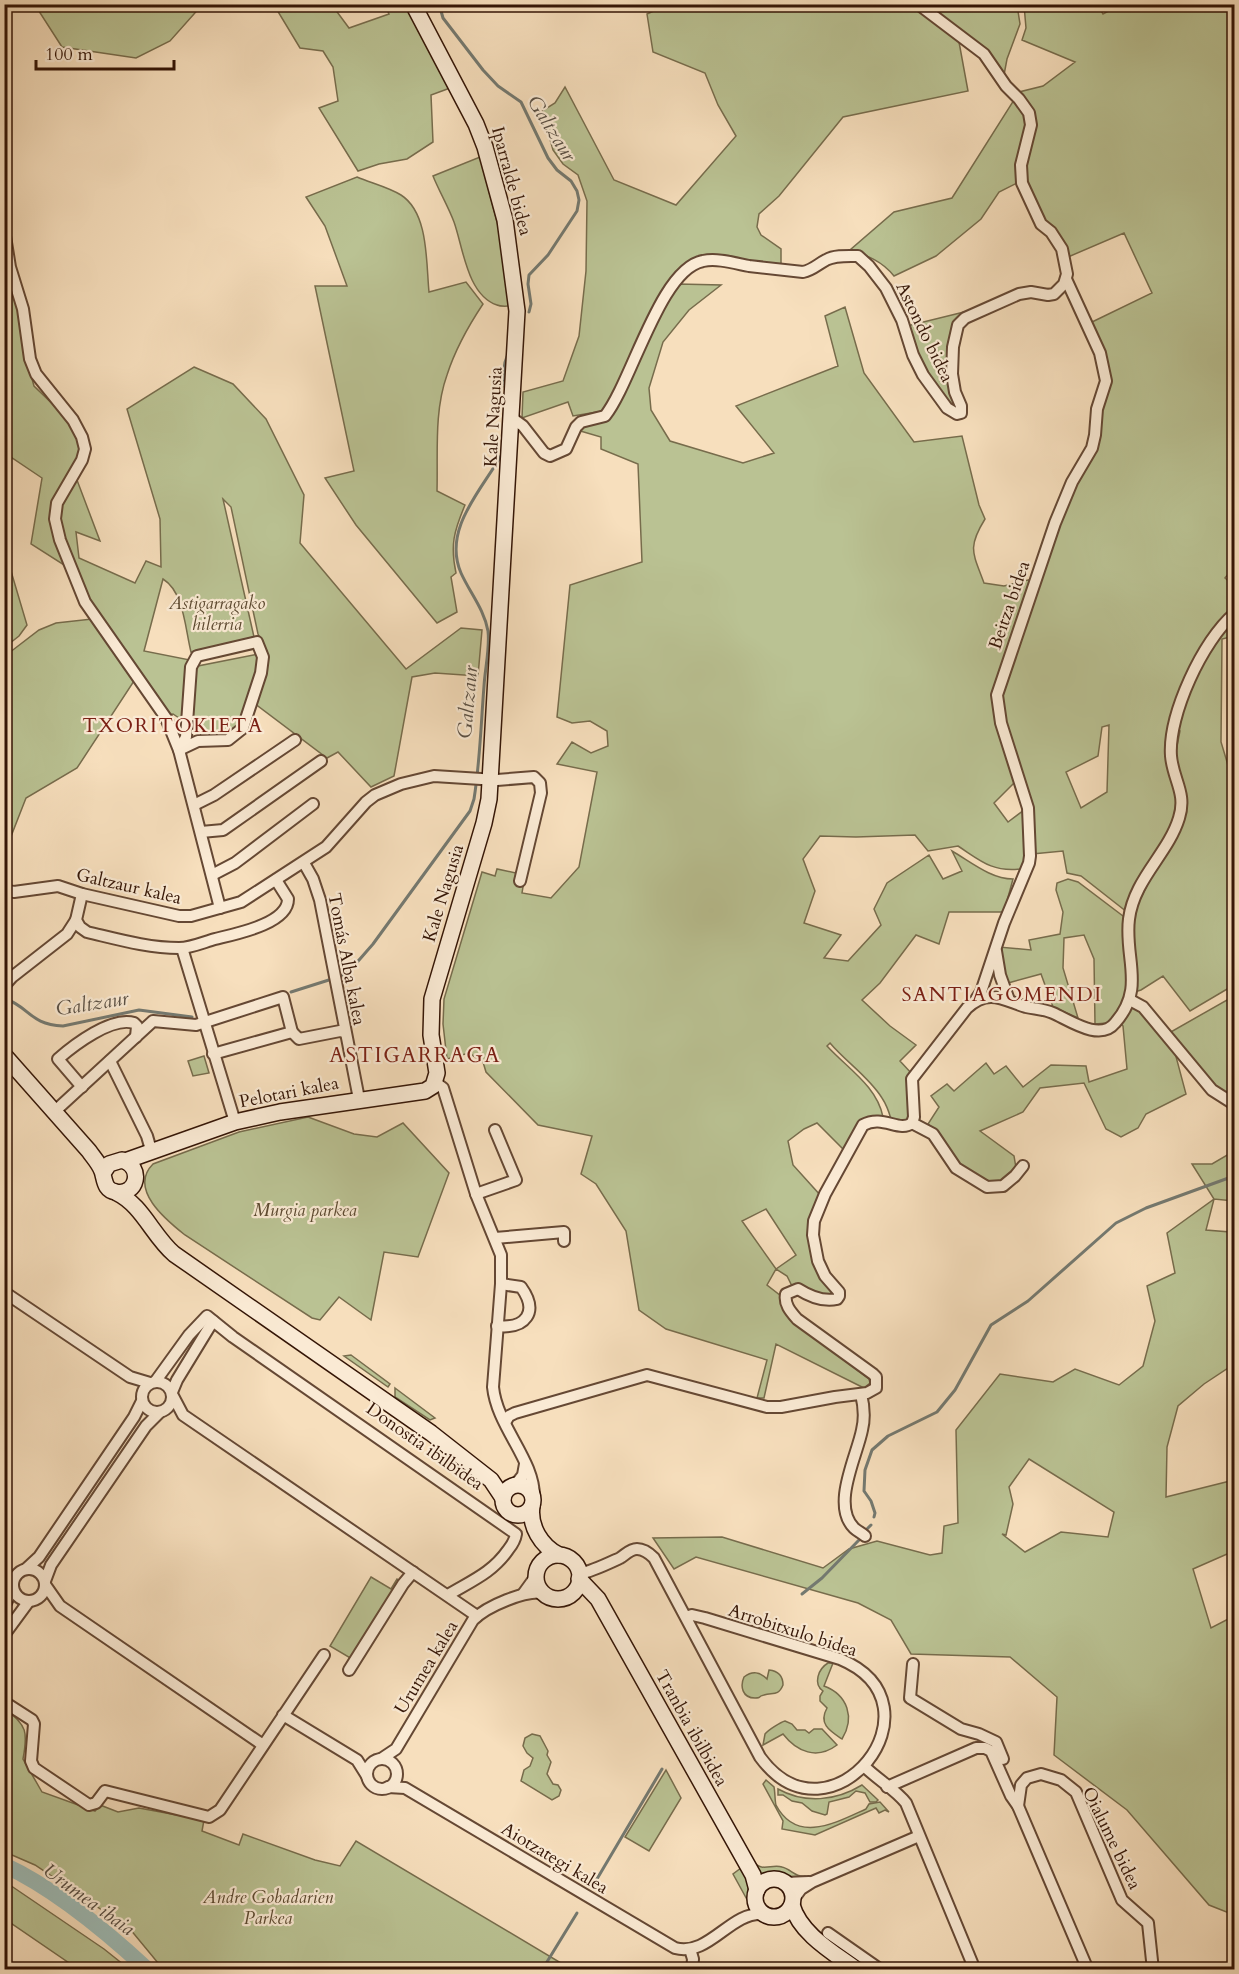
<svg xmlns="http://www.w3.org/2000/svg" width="1239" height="1974" font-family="Cardo,serif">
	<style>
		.green { fill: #bac293; stroke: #776c4c; stroke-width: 1.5; fill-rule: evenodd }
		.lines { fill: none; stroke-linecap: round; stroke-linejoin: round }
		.stream { stroke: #747970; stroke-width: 3 }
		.river { stroke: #9ebcb7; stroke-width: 16 }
		.street-casing { stroke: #654834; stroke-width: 14 }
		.secondary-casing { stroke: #341506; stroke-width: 18 }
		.street { stroke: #faead4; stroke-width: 10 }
		.secondary { stroke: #faead4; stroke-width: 15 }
		.rail-casing { stroke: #341506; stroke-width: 5 }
		.rail { stroke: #faead4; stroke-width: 3; stroke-dasharray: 9; stroke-linecap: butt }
		.labels { text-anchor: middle; stroke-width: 4.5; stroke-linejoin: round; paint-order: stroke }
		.street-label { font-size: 18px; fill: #341506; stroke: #faead4 }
		.park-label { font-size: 18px; font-style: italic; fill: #5c4930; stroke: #faead4 }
		.water-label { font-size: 20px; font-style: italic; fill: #594f44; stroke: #faead4 }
		.neighbourhood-label { font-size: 20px; letter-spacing: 1.5px; fill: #7a1f14; stroke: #faead4 }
		.quarter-label { font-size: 21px; letter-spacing: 1.5px; fill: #7a1f14; stroke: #faead4 }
	</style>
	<rect width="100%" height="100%" fill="#f7dfbd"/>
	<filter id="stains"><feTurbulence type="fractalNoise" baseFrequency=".00333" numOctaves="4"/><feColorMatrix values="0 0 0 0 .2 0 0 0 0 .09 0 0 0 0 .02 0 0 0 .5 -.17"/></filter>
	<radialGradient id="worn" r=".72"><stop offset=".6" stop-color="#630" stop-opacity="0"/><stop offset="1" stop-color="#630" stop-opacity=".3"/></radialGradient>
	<g class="green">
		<path d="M669,4L914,5L959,42L968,91L843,117L779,196L759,214L757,227L761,235L781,249V265L704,256L687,265L621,385L603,411L573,416L568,402L522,418L523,392L563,381L579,336L586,271L587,201L578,175L563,164L553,150L542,111L555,103L565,87L614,180L676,205L736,136L718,105L705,73L653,52L647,14Z"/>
		<path d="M35,5H202L170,41L136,58L62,47Z"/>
		<path d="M274,5H332L349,28L389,14L385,5H407L450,88L431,95L433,142L407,159L379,164L358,171L319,108L338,101L333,67L323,51L300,48Z"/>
		<path d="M923,5H1017L1020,24L1007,59L1004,75Z"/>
		<path d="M1024,5H1098L1103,14L1120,5H1234V567L1225,578L1234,586V608L1228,614L1234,615V636L1222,639L1221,742L1234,785V985L1190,1011L1163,976L1141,990L1128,994L1174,1049L1186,1094L1146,1114L1138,1128L1121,1137L1106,1129L1084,1083L1040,1088L1023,1112L980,1131L1014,1156L1016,1168C1011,1173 1005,1181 998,1183C991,1185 966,1171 960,1165C947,1153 943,1135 928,1124L939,1107L931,1096L947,1084L954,1091L986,1063L994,1074L1006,1066L1023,1087L1051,1065L1086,1066L1089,1082L1127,1069L1123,1026L1116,1017L1107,1023L1095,1024L1094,959L1084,935L1064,938L1063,968L1078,1018L1053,1007L1041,974L1008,983L1004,973L999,947L1031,950L1029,940L1060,934L1063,912L1056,890L1057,883L1068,879L1078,882L1127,919L1134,918L1138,904L1152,875L1177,838L1184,820L1175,756L1180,731L1173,721L1174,790L1179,806L1176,820L1155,856L1143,872L1132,894L1127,912L1081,876L1067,873L1063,851L1032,854L1020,869C992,872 981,861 958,846L928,851L915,835L856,837L820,836L803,859L815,891L804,923L841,935L824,958L848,961L881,925L874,909L887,883L929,855L943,879L962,871L952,851C971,862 991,879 1013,879L1004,912H949L939,944L916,935L880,983L862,1000L890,1026L916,1045L900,1061L913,1075L912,1113L907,1123L891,1119C889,1112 886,1104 882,1098C869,1077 846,1062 830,1043L827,1046C847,1068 877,1086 883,1117L863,1119L844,1150L817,1123L804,1129L788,1141L793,1165L821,1196L810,1222L834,1295L832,1296L792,1286L787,1276L776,1269L767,1285L781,1296L798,1325L869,1379L870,1383L864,1388L776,1344L764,1398H757L767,1360L666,1329L639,1310L626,1231L596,1184L581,1174L592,1136L538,1125L486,1072L483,1062L469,1053L447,1059L443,1024L444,999L482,872L495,876L497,869L525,875L522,893L551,898L579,867L597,772L557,764L572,742L591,753L608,746L607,731L590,721L572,723L557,717L570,585L642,562L638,464L601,449V437L577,430L581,423L604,419L678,284L721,285L689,310L663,342L649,388L651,410L670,441L743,463L774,453L736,406L838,366L825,316L845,307L864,373L914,442L962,436L979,505L985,519C967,548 973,553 984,583L1004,586L1032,579L995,688L1016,781L994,803L1008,822L1032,804L1007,734L1000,705L1002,686L1057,525L1109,387L1090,323L1152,293L1124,233L1068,257L1044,221L1025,179L999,192L981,219L936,256L894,276C882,261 868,256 850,250L894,212L952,198L1019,92L1043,86L1075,62L1022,40L1026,28ZM1109,725L1107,792L1081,808L1066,772L1098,756L1102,727ZM766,1209L796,1255L776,1269L742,1221Z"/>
		<path d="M480,157L500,233L511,306C507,306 501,307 497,305C467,295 463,247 454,222C448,206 439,191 433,176Z"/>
		<path d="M357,177C371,183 388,187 401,195C429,213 426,263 429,292L466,282L483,304C469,325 455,350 447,375C434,411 438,453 437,491L465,505C454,531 450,545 456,573L451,577L457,612L437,623L356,525L325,478L354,471L315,286H347L325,226L306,197Z"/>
		<path d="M4,247L20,308L26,357L34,386L65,416L77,436L81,448L80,456L64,482L54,536L64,565L31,544L42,478L5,453Z"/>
		<path d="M964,312L955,324L958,406L955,410L924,372L907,326Z"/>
		<path d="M194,367L233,384L266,419L304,495L300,543L406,669L461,628L482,630L478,676L435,673L412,677L394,776L371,787L338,752L327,758L254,703L264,676L267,651L258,634L231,507L223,499L254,637L191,652C185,628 184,592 163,579L144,651L190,660L184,685L182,720L173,714L167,715L87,600L63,540L58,519L60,504L69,488L77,480L100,541L76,532L79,558L135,583L146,561L161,567L160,519L127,409Z"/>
		<path d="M5,559L8,561L27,625L19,636L5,647Z"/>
		<path d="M92,619L134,681L77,768L26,798L10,839L8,885L5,884V656L39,630L56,623Z"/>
		<path d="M258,654L260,663L240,725C218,737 209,740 188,724L193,667Z"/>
		<path d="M1234,996V1013L1229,1017L1234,1025V1087L1224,1094L1207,1080L1169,1033Z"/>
		<path d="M204,1056L209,1073L193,1076L188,1061Z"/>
		<path d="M308,1117L354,1134L377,1137L403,1123L449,1173L418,1257L384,1252L371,1320L339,1297L320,1320L312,1318L185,1235C166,1220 128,1189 153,1164L239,1132Z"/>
		<path d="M1234,1151V1201L1214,1199L1206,1230L1230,1232L1234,1264V1364L1204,1384L1178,1406L1167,1447L1166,1497L1234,1480V1551L1193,1569L1211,1628L1234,1616V1915L1209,1905L1127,1810L1054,1755L1057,1697L1010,1657L911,1654L891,1620L858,1603L696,1557L674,1569L653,1538L722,1537L823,1568L849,1549L877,1541L930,1555L942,1553L944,1526L958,1523L956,1430L1000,1374L1053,1382L1075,1369L1119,1385L1143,1366L1155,1321L1147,1286L1175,1273L1167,1233L1214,1199L1192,1164H1212ZM1029,1459L1114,1512L1108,1537L1061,1532L1025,1552L1002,1534L1006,1535L1013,1504L1009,1487Z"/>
		<path d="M351,1355L390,1384L388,1387L344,1356Z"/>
		<path d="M395,1388L435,1418L430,1420L395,1397Z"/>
		<path d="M371,1577L391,1589L397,1579L403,1583L357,1662L330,1646Z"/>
		<path d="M828,1663H833L824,1686C848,1695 855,1718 842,1739C830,1731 818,1724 827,1708L820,1701V1696L823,1691C813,1684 818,1669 828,1663Z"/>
		<path d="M769,1670C778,1671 783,1676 783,1685C778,1697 772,1692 764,1695C756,1697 763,1698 755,1698C742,1698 740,1686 744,1677C753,1670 760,1672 767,1679Z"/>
		<path d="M5,1709C27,1725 28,1732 23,1759L42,1792L95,1811L100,1805L118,1812L139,1808L204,1820L202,1831L239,1845L243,1834L315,1860L340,1866L356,1841L571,1969H163L130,1929L35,1865L5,1852Z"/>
		<path d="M785,1721L792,1724L797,1730H805L809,1733L814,1729H822L837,1745C817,1760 797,1752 783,1734L763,1745L765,1734C768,1730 781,1722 785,1721Z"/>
		<path d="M532,1734L540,1736L548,1751L547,1755L551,1762L547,1774L553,1784L558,1785L561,1790L559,1796L552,1800L521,1781L524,1770L530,1766L533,1758L527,1753L523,1746L525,1738Z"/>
		<path d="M666,1770L681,1798L649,1851L625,1837Z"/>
		<path d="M766,1780L774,1787C775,1791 775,1803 776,1805C797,1845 837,1822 866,1809L869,1804L880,1802L889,1812L885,1810L879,1813L876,1808L815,1835L782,1829L783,1821L763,1784Z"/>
		<path d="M862,1785L878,1800L876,1802H870L865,1793L856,1791L849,1797L829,1802L827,1814L825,1815L812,1811L802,1803L792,1801L783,1795H778V1789C805,1804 836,1801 862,1785Z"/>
		<path d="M754,1862C761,1872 772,1864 782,1867C791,1869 796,1878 805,1876L807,1879H790L776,1874L761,1873L755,1869Z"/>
		<path d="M741,1868L750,1881V1905L733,1874Z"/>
		<path d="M4,1881L104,1949L129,1969H78L5,1919Z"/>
	</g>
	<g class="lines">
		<g class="stream">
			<path d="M439,4L443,18L483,70L498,86L521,102L548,158L557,170L571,181L577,191L579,200L577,211L548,255L529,275L528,284L531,304L529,312"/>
			<path d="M506,391C502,378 502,367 508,354"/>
			<path d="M338,977C352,971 363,955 373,944L470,811L474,799C480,762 481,723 484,686C485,669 490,648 488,631C484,609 470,593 461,573C442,529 482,490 502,454"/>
			<path d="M291,992L332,979"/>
			<path d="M4,998C31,1008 29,1024 63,1026L139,1010L192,1017"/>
			<path d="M874,1517L875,1513L871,1501L864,1491L865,1470L872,1450L888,1436L937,1412L955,1390L991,1325L1028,1301L1116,1223L1146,1208L1234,1176"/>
			<path d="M866,1530L871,1525"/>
			<path d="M802,1594L822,1578L859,1540"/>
			<path d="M594,1884L662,1769"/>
			<path d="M542,1970L577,1913"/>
		</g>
		<path class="river" d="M4,1865C54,1888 108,1933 148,1970"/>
		<defs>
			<g id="street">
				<path d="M4,230L10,267L23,309L30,359L36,374L73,420L82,437L85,449L82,460L57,503L55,519L60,540L85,602L166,718L179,750L220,908"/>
				<path d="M512,418L523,426L544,453L550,456L566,449L576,427L581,422L605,416C632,382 660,269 703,261C717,258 734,263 749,266C767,268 785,270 803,272C813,270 818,264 826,260C835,255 848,256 858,256L869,266L886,288L902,320L913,355L923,375L947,408L957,414L961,413V406L955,392L952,374L953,347L958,325L965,318L1019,294L1031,292L1048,295L1054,294L1064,284L1067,274L1062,249L1051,232L1041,224L1022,183L1021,165L1031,125L1029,113L1019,99L1006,86L984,54L918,4"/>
				<path d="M257,642L263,657L261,673L243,728L228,740L198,741L179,750L186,737L191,667L197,656Z"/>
				<path d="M194,805L214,795L295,740"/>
				<path d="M201,832L223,830L321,761"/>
				<path d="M304,863L313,879L320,900L359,1099"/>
				<path d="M212,875L235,863L313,804"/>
				<path d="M4,890L14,892L58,886L82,894L179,916H191L241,902L326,847L366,802L375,795L401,784L434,776L497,780L534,777L540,783L541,793L520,881"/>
				<path d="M82,894L76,920L80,927L87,932C117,939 148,948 179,948C191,948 204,942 215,939C235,934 288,924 288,899L276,880"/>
				<path d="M182,948L235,1122"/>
				<path d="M996,951L1000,975L1009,1000"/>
				<path d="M4,986L12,977L67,934L76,920"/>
				<path d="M1130,1000L1143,1007L1212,1090L1234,1104"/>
				<path d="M975,1001L981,992L1004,923L1029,863L1030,856L1028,808L1001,723L997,695L1055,523L1072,482L1092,448L1095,435L1097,409L1106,381L1100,353L1066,279"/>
				<path d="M292,1032L299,1039L340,1031L345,1032"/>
				<path d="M110,1061L147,1136L151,1150"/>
				<path d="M435,1082L443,1088L476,1194L501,1255V1284L493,1387C497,1427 535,1460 534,1498"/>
				<path d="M82,1087L58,1059C74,1045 112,1016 134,1023L137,1026L136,1037"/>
				<path d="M54,1112L153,1021L196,1025L283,997L292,1032L213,1054"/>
				<path d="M912,1123L933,1134L956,1168L987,1187L1003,1186L1015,1176L1023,1166"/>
				<path d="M476,1194L516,1180L495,1130"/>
				<path d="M495,1238L564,1232V1241"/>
				<path d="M4,1292L130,1377L150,1383"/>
				<path d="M497,1326C526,1329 539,1312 521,1287L501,1284"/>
				<circle cx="157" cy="1397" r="15"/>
				<path d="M155,1382L189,1335L207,1316L233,1337L516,1534C515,1541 512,1545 508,1550C492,1573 471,1581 448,1595"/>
				<path d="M172,1392L177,1380L213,1321"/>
				<path d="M861,1394C864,1406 865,1418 862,1430C857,1456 831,1505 854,1528C857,1531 862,1533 865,1536"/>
				<path d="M173,1396L183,1415L477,1616"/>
				<path d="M506,1421L509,1416L515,1413L647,1375L767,1407H781L835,1397L867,1393L876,1388V1377L873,1374L797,1319C790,1311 784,1304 786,1294L798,1289C809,1296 824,1302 837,1299L839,1296V1292L825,1276L818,1261L813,1235L814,1221L825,1194L863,1125C883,1114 899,1133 912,1123L914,1117L912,1079L967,1008C989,988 1003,1000 1026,1007C1035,1009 1044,1009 1053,1013C1069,1020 1100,1042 1115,1023C1146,988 1124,958 1129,919C1134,879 1168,854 1179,818C1187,793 1173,780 1171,756C1168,715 1203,640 1234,614"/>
				<path d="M515,1485L523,1475L525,1464"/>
				<circle cx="29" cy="1585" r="16"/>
				<path d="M26,1569L39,1557L134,1417L142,1401"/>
				<path d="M4,1572L13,1584"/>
				<path d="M579,1574C593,1571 607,1564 620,1558C625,1555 630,1549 637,1549C643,1549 649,1553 654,1558L760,1757C830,1853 950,1705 840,1659L705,1618L692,1615L686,1617"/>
				<path d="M45,1581L51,1565L146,1426L160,1412"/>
				<path d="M46,1586L60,1606L263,1745"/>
				<path d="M523,1594L536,1576"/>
				<path d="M4,1607L13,1588"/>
				<path d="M4,1635L29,1601"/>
				<path d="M913,1664L910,1698L961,1729L979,1734L996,1742L1003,1759"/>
				<path d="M349,1670L403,1584L413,1572"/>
				<path d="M4,1702L32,1720L34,1724L31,1761L34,1768L89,1805L96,1803L105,1791L209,1817L220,1810L324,1655"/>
				<path d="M283,1715L357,1760L367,1776"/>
				<path d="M381,1759L396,1749L473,1620C487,1606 525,1590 544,1593"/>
				<circle cx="382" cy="1774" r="15"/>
				<path d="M865,1767C877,1779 896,1790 906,1803L975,1970"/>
				<path d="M388,1787L405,1788L675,1948C709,1957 730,1912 762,1914"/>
				<path d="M887,1787L976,1748H985L991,1751L1011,1796L1018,1806L1088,1970"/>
				<path d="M1018,1806L1021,1785L1027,1778L1041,1774L1061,1780L1076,1792L1122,1900L1148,1923L1153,1970"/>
				<path d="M785,1883L809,1882"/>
				<path d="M793,1900L801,1889L812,1882L919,1836"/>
				<path d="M828,1933L881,1970"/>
				<path d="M690,1949L693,1959L692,1970"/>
			</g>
			<g id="secondary">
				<path d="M4,1055L89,1151C93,1157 99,1163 102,1171C105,1180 104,1190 116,1192C137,1196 144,1167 122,1160L109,1164L103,1173"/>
				<path d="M125,1161L235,1122L280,1112L425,1091L433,1086L437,1073L431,1035L432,999L484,823L489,799L517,311L505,220L485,147L476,124L413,4"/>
				<path d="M117,1193C142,1205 153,1236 174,1254L431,1433L491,1480L503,1498"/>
				<circle cx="518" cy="1500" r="15"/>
				<path d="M532,1506C529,1526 541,1546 559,1555"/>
				<circle cx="558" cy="1577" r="22"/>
				<path d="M579,1579L598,1599L753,1875L757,1890"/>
				<circle cx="774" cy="1898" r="19"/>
				<path d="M792,1905C800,1934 834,1953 857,1970"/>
			</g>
		</defs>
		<use href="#street" class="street-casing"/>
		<use href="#secondary" class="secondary-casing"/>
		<use href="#street" class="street"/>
		<use href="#secondary" class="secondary"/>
		<defs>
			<path id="rail" d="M4,1962L14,1970"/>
		</defs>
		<use href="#rail" class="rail-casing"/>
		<use href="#rail" class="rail"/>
	</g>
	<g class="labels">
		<g class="street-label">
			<text transform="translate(512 181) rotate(75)" y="6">Iparralde bidea</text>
			<text transform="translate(925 332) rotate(64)" y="6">Astondo bidea</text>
			<text transform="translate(493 417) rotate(-87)" y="6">Kale Nagusia</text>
			<text transform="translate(1009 605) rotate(-71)" y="6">Beitza bidea</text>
			<text transform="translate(129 886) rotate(13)" y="6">Galtzaur kalea</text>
			<text transform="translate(443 893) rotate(-73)" y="6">Kale Nagusia</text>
			<text transform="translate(347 959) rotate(79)" y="6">Tomás Alba kalea</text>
			<text transform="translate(289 1092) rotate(-11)" y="6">Pelotari kalea</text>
			<text transform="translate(425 1446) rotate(35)" y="6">Donostia ibilbidea</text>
			<text transform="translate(793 1630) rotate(18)" y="6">Arrobitxulo bidea</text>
			<text transform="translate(426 1667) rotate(-59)" y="6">Urumea kalea</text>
			<text transform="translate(692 1728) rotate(61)" y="6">Tranbia ibilbidea</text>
			<text transform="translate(1112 1838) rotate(64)" y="6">Oialume bidea</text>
			<text transform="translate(555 1858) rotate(31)" y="6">Aiotzategi kalea</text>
		</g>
		<g class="park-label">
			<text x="217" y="609">Astigarragako<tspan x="217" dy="21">hilerria</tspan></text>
			<text x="305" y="1216">Murgia parkea</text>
			<text x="268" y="1903">Andre Gobadarien<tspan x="268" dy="21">Parkea</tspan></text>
		</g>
		<g class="water-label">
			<text transform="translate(552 128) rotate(58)" y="7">Galtzaur</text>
			<text transform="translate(467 702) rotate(-85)" y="7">Galtzaur</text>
			<text transform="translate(92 1003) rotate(-9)" y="7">Galtzaur</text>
			<text transform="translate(89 1899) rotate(36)" y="7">Urumea ibaia</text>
		</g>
		<g class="neighbourhood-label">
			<text x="173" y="732">TXORITOKIETA</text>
			<text x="1002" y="1001">SANTIAGOMENDI</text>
		</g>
		<g class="quarter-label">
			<text x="415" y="1062">ASTIGARRAGA</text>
		</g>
	</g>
	<rect width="1239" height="1974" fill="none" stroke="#f7dfbd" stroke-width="24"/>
	<rect x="6" y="6" width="1227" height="1962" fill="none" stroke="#341506" stroke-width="3"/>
	<rect x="12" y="12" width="1215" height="1950" fill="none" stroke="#341506" stroke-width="1.5"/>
	<path d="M36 60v9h138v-9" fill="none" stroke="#341506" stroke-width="3"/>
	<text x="45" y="60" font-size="18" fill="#341506" stroke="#faead4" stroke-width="4.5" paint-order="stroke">100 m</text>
	<rect width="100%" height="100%" filter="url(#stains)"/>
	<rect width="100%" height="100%" fill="url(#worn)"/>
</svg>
